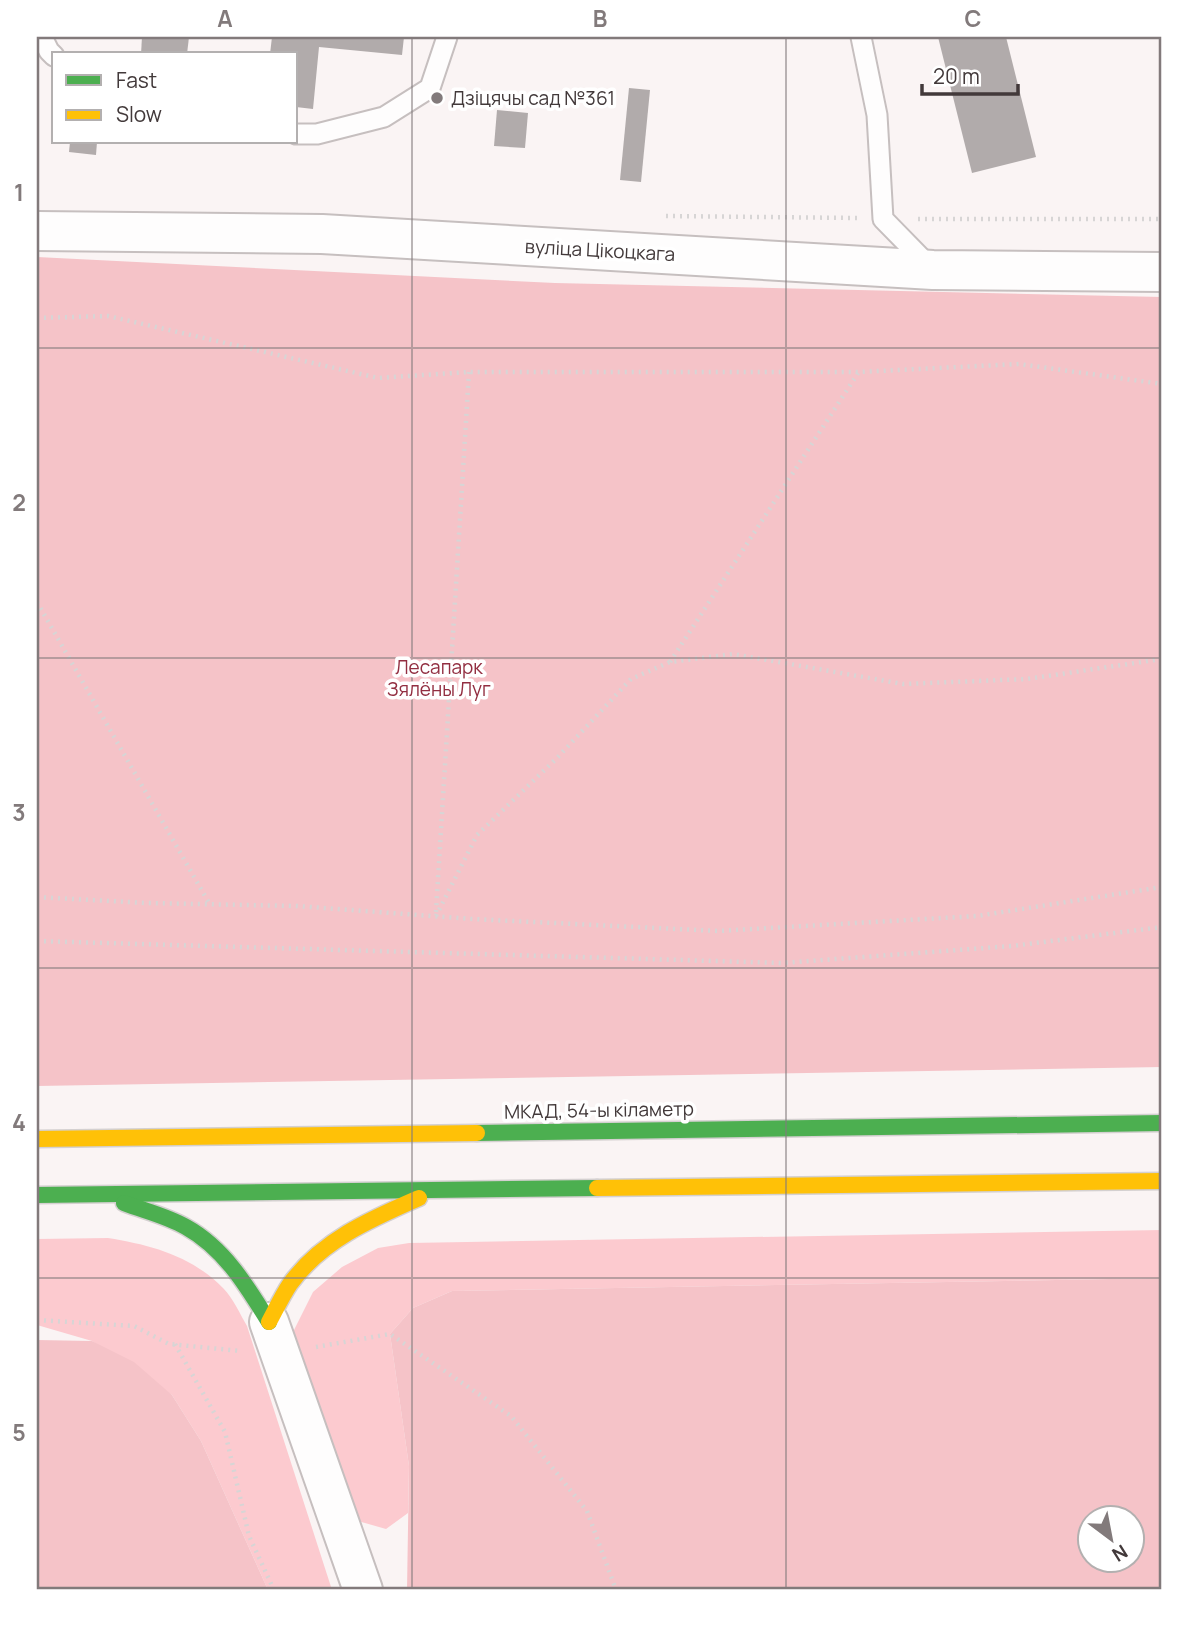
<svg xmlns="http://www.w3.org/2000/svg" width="1199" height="1627" font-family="Manrope,sans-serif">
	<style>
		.green { fill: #fccacf }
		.forest { fill: #f5c3c8; fill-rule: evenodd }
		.building { fill: #b1abab }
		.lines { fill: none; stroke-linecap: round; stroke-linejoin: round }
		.lane-casing { stroke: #c6bfbf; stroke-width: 23 }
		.street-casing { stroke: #c6bfbf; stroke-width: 42 }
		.fast-casing { stroke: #d4d0d0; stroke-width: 19 }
		.slow-casing { stroke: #d4d0d0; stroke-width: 19 }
		.path { stroke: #d7d5d5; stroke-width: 4.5; stroke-dasharray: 2 5; stroke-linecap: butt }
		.lane { stroke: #fefdfd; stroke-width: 19 }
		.street { stroke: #fefdfd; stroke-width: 38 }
		.fast { stroke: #4caf50; stroke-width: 16 }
		.slow { stroke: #ffc107; stroke-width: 16 }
		.grid { fill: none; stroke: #827a7b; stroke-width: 2; stroke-opacity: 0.55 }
		.poi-dot { fill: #827a7b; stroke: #fff; stroke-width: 2.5 }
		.labels { text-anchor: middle; stroke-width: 7; stroke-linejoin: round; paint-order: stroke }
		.poi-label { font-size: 19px; fill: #42393a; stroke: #fff; text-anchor: start }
		.street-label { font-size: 19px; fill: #42393a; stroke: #fff }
		.park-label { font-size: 19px; fill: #922e41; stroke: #fff }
		.neatline { fill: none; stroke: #827a7b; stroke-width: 2.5 }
		.grid-label { font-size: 23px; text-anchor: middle; font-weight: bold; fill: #827a7b }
	</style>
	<rect width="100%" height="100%" fill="#faf4f4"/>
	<g class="green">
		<path d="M1162,1230V1278L452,1291L413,1308L390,1334L409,1466L408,1513L386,1529L358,1521L293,1332L313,1292L342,1267L378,1248L409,1243Z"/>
		<path d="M108,1238C151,1245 192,1256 223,1288C233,1298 240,1314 247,1326L332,1590H268L201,1441L172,1395L92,1341L37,1325V1239Z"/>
	</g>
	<g class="forest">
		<path d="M37,257L555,283L1162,297V1067L37,1086Z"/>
		<path d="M1162,1278V1590H407L409,1466L390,1334L413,1308L452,1291ZM1090,1518H1132V1560H1090Z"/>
		<path d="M37,1340L92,1341L134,1362L172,1395L201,1441L268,1590H37Z"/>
	</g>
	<g class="building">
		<path d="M142,37H189L187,54H141Z"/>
		<path d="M272,37H404L402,55L319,47L313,109L296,107V54H270Z"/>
		<path d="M938,37H1006L1036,157L972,173Z"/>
		<path d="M629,88L650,90L641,182L620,180Z"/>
		<path d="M497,110L528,113L525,148L494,146Z"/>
		<path d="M70,142H97L96,155L69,152Z"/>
	</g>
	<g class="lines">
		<defs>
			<g id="lane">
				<path d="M42,37L49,51L54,56"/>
				<path d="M861,37L877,115L883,219L930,267"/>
				<path d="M296,134H317L384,117L430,88L447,37"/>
			</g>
			<g id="street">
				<path d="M37,231L322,234L933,270L1162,272"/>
				<path d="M269,1322L363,1590"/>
			</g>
			<g id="fast">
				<path d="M477,1133L1162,1123"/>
				<path d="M37,1195L597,1188"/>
				<path d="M124,1203C145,1211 167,1216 186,1227C224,1248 247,1286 269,1322"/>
			</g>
			<g id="slow">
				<path d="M37,1139L477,1133"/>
				<path d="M597,1188L1162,1181"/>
				<path d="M269,1322C276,1309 282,1296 290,1284C322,1240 371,1219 419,1198"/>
			</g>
		</defs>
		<use href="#lane" class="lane-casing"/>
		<use href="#street" class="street-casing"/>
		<use href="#fast" class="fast-casing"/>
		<use href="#slow" class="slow-casing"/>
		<g class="path">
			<path d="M666,216L857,218"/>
			<path d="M918,219H1162"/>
			<path d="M37,318L108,316L378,378L469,372H859L1019,364L1162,384"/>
			<path d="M37,602L209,903"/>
			<path d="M670,662L858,373"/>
			<path d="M37,897L146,903L297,906L472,919L718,931L977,916L1162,887"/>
			<path d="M436,912L469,372"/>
			<path d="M436,916L477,835L557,758L631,679L670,662L733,654L903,684L1027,679L1162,659"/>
			<path d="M37,941L782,963L1012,946L1162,927"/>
			<path d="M37,1320L134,1326L169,1344L241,1351"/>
			<path d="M175,1344L225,1432L249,1536L274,1590"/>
			<path d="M316,1347L390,1334L511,1416L587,1511L616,1590"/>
		</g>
		<use href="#lane" class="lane"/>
		<use href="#street" class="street"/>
		<use href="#fast" class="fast"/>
		<use href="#slow" class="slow"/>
	</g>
	<path class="grid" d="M412,37V1590M786,37V1590M37,348H1162M37,658H1162M37,968H1162M37,1278H1162"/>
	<circle class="poi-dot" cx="437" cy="98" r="7"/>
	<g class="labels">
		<g class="poi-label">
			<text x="451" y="105">Дзіцячы сад №361</text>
		</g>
		<g class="street-label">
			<text transform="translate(600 250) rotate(3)" y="7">вуліца Цікоцкага</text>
			<text transform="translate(599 1110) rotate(-1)" y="7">МКАД, 54-ы кіламетр</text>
		</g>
		<g class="park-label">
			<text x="439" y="674">Лесапарк<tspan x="439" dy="22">Зялёны Луг</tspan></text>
		</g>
	</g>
	<rect width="1199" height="1627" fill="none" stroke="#ffffff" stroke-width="77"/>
	<rect x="52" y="52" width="245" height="91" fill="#ffffff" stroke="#b3b0b0" stroke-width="2"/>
	<rect x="66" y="75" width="35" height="10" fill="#4caf50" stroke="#b3b0b0" stroke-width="2"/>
	<text x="116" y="88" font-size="21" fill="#42393a">Fast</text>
	<rect x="66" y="110" width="35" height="10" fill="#ffc107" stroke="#b3b0b0" stroke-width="2"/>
	<text x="116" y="122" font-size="21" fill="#42393a">Slow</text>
	<g transform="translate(1111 1539) rotate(148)"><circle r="33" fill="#ffffff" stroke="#b3b0b0" stroke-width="2"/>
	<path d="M0-5L12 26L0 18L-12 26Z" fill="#827a7b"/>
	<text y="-10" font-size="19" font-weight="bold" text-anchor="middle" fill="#42393a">N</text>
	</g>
	<path d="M922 84v10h96v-10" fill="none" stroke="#42393a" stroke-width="3.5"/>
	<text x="933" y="84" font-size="21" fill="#42393a" stroke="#ffffff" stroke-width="5" paint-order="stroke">20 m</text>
	<rect x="38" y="38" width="1122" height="1550" class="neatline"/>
	<g class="grid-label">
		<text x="225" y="27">A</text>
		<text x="600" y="27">B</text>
		<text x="973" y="27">C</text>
		<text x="19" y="201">1</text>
		<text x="19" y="511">2</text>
		<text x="19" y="821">3</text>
		<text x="19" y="1131">4</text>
		<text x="19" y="1441">5</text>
	</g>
</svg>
